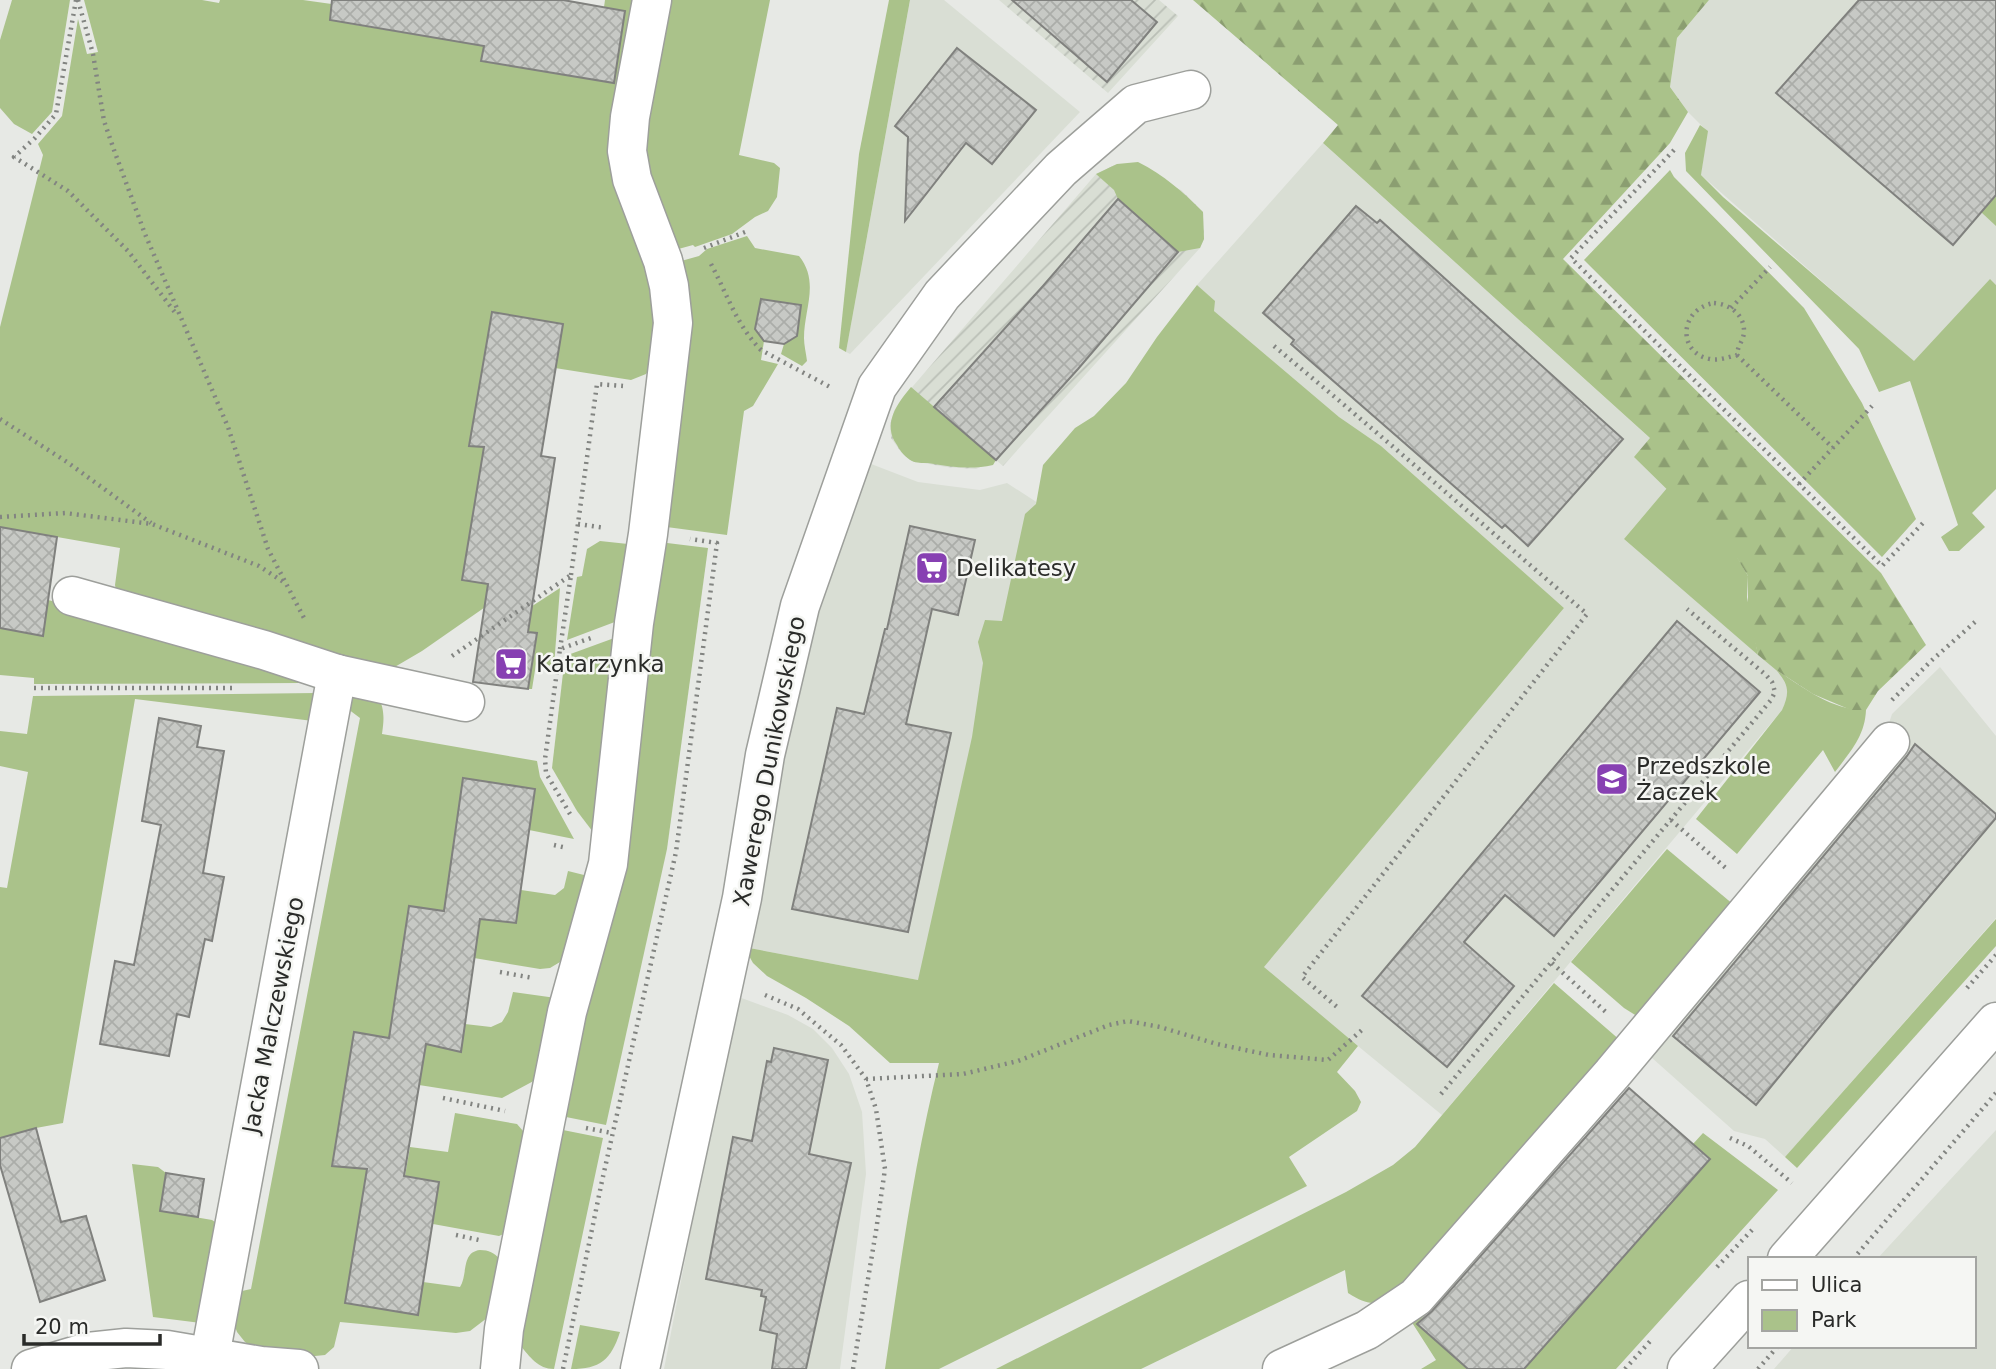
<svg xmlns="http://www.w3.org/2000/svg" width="1996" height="1369" font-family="'DejaVu Sans',sans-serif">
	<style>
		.built { fill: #d9ded4 }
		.industrial { fill: url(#industrial-furrows) }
		.green { fill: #aac28a }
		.forest { fill: url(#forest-firs) }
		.building { fill: url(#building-cross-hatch); stroke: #80817e; stroke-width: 2 }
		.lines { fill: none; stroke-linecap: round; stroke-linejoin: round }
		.minor-casing { stroke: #9d9f9b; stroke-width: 41 }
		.path { stroke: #828481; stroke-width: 4.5; stroke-dasharray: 2 5; stroke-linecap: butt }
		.minor { stroke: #fff; stroke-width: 38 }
		.labels { text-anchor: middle; stroke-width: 5; stroke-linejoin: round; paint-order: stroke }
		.poi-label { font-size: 23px; fill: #2a2b29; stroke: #f5f6f3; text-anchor: start }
		.street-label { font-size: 23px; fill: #2a2b29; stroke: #f5f6f3 }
	</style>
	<defs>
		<pattern id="industrial-furrows" width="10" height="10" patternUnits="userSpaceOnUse" patternTransform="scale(1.75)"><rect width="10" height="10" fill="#d9ded4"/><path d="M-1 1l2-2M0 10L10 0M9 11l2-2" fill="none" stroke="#babfb6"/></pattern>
		<pattern id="forest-firs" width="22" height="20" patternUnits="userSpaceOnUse" patternTransform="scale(1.75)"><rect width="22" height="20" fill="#aac28a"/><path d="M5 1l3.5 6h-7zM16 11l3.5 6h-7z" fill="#8b9e71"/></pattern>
		<pattern id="building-cross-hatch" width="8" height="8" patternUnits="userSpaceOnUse" patternTransform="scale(1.75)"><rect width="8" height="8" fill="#c7c9c5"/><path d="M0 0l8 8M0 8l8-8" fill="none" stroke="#abada9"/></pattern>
	</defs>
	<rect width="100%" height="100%" fill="#e7e9e5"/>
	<g class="built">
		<path d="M910,0H944L1080,112L850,354L846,352Z"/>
		<path d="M1709,0H1996V285L1990,280L1914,362L1701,175L1707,131L1688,112L1670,87L1677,38Z"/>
		<path d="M1323,143L1651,439L1635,457L1667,488L1624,539L1776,670L1786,680L1788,697L1782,710L1442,1115L1263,968L1564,608L1214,311V301L1197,285Z"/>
		<path d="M866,462L918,482L980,490L1007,483L1061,518L955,987L744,947L816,608Z"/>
		<path d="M1940,667L1996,736V918L1785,1157L1765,1139L1734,1131L1642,1049L1895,733L1889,723L1892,714Z"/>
		<path d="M736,996L788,1015L813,1029L832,1048L849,1074L862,1112L866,1174L840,1369H664Z"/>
		<path d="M1996,1130V1369H1774L1794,1346H1973V1259H1877Z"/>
	</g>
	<g class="industrial">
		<path d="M999,0H1159L1178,16L1108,93Z"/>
		<path d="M1117,164L1181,190L1203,212L1204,239L1200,248L1003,466L996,460L976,469L946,467L912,461L901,452L891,438L890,425L894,411L901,400L1096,174Z"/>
	</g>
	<g class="green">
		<path d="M12,0H70L52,112L32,134L14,124L0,108V40Z"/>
		<path d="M84,0H202L219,3L220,0H303L353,7L351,24L484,46L482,61L614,82L625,11L604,7L605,0H637L613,142L656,291L651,367L646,374L631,380L555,368L492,313L469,446L484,447L462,580L534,592L491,603L422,651L393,668L328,656L116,590L115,585L120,548L0,527V327L43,155L38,144L62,116L78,19L87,54L98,52Z"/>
		<path d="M663,0H770L739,155L774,163L780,168L777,197L768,211L755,217L732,234L695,247L693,245L671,251L648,188L640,127Z"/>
		<path d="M889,0H910L846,352L839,348L859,154Z"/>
		<path d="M1700,125L1708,131L1701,175L1723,197L1914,361L1990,279L1996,285V489L1972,513L1985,527L1959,551H1949L1941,537L1958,525L1910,381L1879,392L1859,349L1686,171L1685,153Z"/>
		<path d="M1138,162C1164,175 1183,192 1203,212L1204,239L1200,248L1178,252L1118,199L1114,190L1096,174L1117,164Z"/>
		<path d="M1670,170L1674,177L1804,308L1862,403L1916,519L1882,557L1584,260Z"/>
		<path d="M1996,195V226L1981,212Z"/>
		<path d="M747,236L755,248L799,256C820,282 804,309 804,338C804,345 806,353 807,361L802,366L781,354L784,344L797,335L801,306L761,299L755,328L764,341L761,360L778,364L753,406L744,411L727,535L659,526L674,263L699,256L707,249Z"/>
		<path d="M1197,285L1215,301L1214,311L1339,417L1381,446L1564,608L1264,967L1358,1046L1337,1072L1355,1091L1361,1102L1357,1111L1289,1157L1307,1186L939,1369H885C900,1267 914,1163 939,1063H890L849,1026L806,998L767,976L753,963L744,947L918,980L972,737L983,663L978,642L985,620L1002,621L1025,514L1036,504L1043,465L1075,428L1094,416L1126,383L1157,337Z"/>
		<path d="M911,387L996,460L993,465C971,470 951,467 928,463C923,463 916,463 912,461C906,458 900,451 897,445C882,424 897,404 911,387Z"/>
		<path d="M1667,488L1737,557L1748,576L1747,597L1758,655L1624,539Z"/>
		<path d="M600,541L628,544L620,620L567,640L577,577L582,576L587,549Z"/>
		<path d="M659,542L708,548L667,849L606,1125L561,1116Z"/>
		<path d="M560,588L554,666L536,664L532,689H528L537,633L500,627Z"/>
		<path d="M48,600L86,609L309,681L301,683L34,684V678L0,675V628L43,636Z"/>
		<path d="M617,637L593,832L577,811L552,768L565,656Z"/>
		<path d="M1776,670C1805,688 1830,710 1866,710C1865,736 1850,752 1835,772L1823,750L1737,854L1696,819L1782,710C1790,693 1789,684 1776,670Z"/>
		<path d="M316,693L313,721L135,699L63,1123L36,1128L0,1138V887L7,888L28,772L0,766V731L27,734L33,696Z"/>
		<path d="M353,694L378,696C385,710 384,720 382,734L537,761L540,777L574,839L529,830L535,789L464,778L444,911L409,906L389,1038L354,1033L333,1166L367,1169L345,1303L417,1315L423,1282L460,1287C468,1275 461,1252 480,1250C489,1250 494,1253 500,1259L487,1318L470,1331L456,1333L340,1322L334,1347L325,1355L305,1357L255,1349L245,1342L237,1332L233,1321V1293L251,1289L360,718L344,706Z"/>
		<path d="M1667,849L1734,905L1640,1018L1624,1008L1571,962Z"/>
		<path d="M568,871L588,876L569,951L560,962L550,968L540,969L474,958L480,919L516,923L521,890L555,895L564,888Z"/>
		<path d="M1996,919V946L1797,1168L1785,1157Z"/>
		<path d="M1554,983L1621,1041L1397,1297C1373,1305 1369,1306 1348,1293L1345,1270L1141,1369H996L1346,1192L1393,1165L1415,1147Z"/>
		<path d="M513,992L556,998L541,1077L502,1098L419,1085L426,1044L465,1024L491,1027L502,1022L508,1012Z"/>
		<path d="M455,1113L517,1124L523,1131L526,1138L508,1232L499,1236L433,1224L439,1182L405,1176L410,1147L448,1152Z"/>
		<path d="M558,1129L603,1138L554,1369C538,1369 530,1357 520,1345Z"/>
		<path d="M1703,1133L1778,1190L1616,1369H1524L1710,1159L1693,1144Z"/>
		<path d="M132,1164L158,1167L166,1173L160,1211L212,1220L221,1226L201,1323L153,1317Z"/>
		<path d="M1495,1235L1417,1324L1468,1369H1421L1436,1360L1411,1321Z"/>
		<path d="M580,1325L620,1332C611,1360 600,1369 571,1369Z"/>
	</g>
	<path class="forest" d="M1193,0H1709L1677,38L1670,87L1688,112L1670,143L1563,259L1881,573L1926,645L1878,691L1866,710H1851L1813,694L1776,670L1758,655L1748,613V576L1737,558L1634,457L1650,438L1323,143L1338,125Z"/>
	<g class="building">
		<path d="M332,0H563L625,11L614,83L481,61L484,46L330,20Z"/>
		<path d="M1012,0H1131L1157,22L1107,82Z"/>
		<path d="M1859,0H1996V195L1953,245L1776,93Z"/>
		<path d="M957,48L1036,110L992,164L966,143L905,221L908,137L895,126Z"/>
		<path d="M1118,199L1178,252L1078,369L996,460L934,407L1043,286Z"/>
		<path d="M1356,206L1377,223L1380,220L1623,439L1528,546L1505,525L1502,528L1291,344L1294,340L1263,313Z"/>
		<path d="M761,299L801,305L797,336L784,344L764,341L755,329Z"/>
		<path d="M492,312L563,324L541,456L555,458L528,632L537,633L528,689L473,682L488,584L462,580L484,447L469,446Z"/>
		<path d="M910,526L975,540L958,615L932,609L906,724L951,733L908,932L792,909L837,708L864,714L885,629H887Z"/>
		<path d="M0,527L57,537L43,636L0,628Z"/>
		<path d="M1677,621L1760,692L1554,936L1505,895L1464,942L1514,986L1447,1067L1362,996Z"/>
		<path d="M159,718L201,726L197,747L224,751L203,873L224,877L212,941L205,939L189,1017L177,1014L169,1056L100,1044L115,961L134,965L161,825L142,821Z"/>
		<path d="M1915,744L1996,814V818L1832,1012L1756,1105L1673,1036L1907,756Z"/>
		<path d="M463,778L535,789L516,923L480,919L461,1052L426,1044L404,1176L439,1182L418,1315L345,1303L367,1169L332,1166L354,1032L389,1038L409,906L444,911Z"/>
		<path d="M774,1048L828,1060L809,1154L851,1163L806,1369H772L777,1334L760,1330L766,1297L761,1296L762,1290L706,1279L733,1137L752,1141L767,1061L771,1062Z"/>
		<path d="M1629,1088L1710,1159L1524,1369H1468L1417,1324L1432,1311Z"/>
		<path d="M36,1128L61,1222L86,1216L105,1280L40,1302L0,1165V1138Z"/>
		<path d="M166,1173L204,1179L198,1217L160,1211Z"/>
	</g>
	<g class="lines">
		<defs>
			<g id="minor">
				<path d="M72,596L264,650L337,674L465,702"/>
				<path d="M1787,1259L1996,1022"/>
				<path d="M210,1356L337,674"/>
				<path d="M31,1369L88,1352L126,1348L167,1350L261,1366L299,1369"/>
				<path d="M500,1369L504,1329L567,1012L608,864L634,623L648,534L673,323L669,286L663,261L632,179L627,151L630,117L652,0"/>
				<path d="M640,1369L742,898L765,755L800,606L877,387L942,295L1061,169L1136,104L1191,90"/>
				<path d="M1282,1369L1367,1330L1416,1297L1612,1074L1890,742"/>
				<path d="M1687,1369L1749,1300"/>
			</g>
		</defs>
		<use href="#minor" class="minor-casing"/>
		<g class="path">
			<path d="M76,0L56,114L35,138L14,157L68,191L128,251L177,315"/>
			<path d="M78,0L93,54L104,121L114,150L145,234L228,427L268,549L304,618"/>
			<path d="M1674,150L1571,258L1882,566L1923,523"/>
			<path d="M704,248L745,232"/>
			<path d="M711,264C727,294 737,326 761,350L832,388"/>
			<path d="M1714,303C1730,304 1745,315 1744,333C1743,341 1737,347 1737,355C1728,357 1719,361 1710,359C1677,353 1679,309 1714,303Z"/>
			<path d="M1731,308L1770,267"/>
			<path d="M1274,346C1380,434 1483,525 1587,614L1302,977L1337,1007"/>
			<path d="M1737,355L1833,448"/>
			<path d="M0,419L67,462L151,523"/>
			<path d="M1799,484L1872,406"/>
			<path d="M0,517L65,513L152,524L259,566L285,583"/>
			<path d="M578,524L605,528"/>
			<path d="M571,575L597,384L623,386"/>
			<path d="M452,656L571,575L560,649"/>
			<path d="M34,688H233"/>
			<path d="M1892,700L1931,661L1975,622"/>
			<path d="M570,814L546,773L545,759L560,649L591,638"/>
			<path d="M1671,820L1728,870"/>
			<path d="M554,845L567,848"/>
			<path d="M1552,963L1608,1014"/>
			<path d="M500,972L533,978"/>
			<path d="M1967,988L1996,955"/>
			<path d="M765,995L798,1009L841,1045L866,1079L876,1109L885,1169L876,1231L853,1369"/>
			<path d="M866,1079L963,1074L1018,1061L1109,1025L1128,1021L1160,1027L1217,1044L1269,1055L1328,1060L1363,1029"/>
			<path d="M1441,1094L1771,700L1775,692L1772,682L1766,675L1687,609"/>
			<path d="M443,1098L505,1111"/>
			<path d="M586,1128L612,1133"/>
			<path d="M1730,1138L1748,1146L1792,1183"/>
			<path d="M456,1235L479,1240"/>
			<path d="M1853,1259L1996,1093"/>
			<path d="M1717,1267L1752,1230"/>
			<path d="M563,1369L602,1181L676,852L717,543L690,539"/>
			<path d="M1625,1369L1653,1338"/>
			<path d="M1758,1369L1778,1346"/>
		</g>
		<use href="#minor" class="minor"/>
	</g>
	<defs>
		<symbol id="supermarket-square" viewBox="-11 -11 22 22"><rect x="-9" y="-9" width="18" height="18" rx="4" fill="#8740b2" stroke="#f5f6f3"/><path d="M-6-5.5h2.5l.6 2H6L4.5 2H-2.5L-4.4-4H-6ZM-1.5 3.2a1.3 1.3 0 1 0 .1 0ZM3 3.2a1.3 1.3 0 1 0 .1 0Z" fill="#fff"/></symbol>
		<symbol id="school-square" viewBox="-11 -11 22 22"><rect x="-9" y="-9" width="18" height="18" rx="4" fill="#8740b2" stroke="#f5f6f3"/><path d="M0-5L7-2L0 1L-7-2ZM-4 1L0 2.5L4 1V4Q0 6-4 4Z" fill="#fff"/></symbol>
	</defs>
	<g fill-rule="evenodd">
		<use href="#supermarket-square" x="913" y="549" width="38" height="38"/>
		<use href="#supermarket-square" x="492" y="645" width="38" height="38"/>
		<use href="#school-square" x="1593" y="760" width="38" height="38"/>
	</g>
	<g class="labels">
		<g class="poi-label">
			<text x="956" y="576">Delikatesy</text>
			<text x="536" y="672">Katarzynka</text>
			<text x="1636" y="774">Przedszkole<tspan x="1636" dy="26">Żaczek</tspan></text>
		</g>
		<g class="street-label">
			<text transform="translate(769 761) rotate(-79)" y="8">Xawerego Dunikowskiego</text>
			<text transform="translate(273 1015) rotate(-79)" y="8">Jacka Malczewskiego</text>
		</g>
	</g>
	<rect x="1748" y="1257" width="228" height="91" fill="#f5f6f3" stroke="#a4a5a2" stroke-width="2"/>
	<rect x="1762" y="1280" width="35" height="10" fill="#ffffff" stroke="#a4a5a2" stroke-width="2"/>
	<text x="1811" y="1292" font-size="21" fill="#2a2b29">Ulica</text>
	<rect x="1762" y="1310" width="35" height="21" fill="#aac28a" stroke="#a4a5a2" stroke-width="2"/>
	<text x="1811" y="1327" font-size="21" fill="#2a2b29">Park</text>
	<path d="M24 1334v10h136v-10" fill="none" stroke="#2a2b29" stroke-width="3.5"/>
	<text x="35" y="1334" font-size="21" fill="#2a2b29" stroke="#f5f6f3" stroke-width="5" paint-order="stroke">20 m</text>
</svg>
